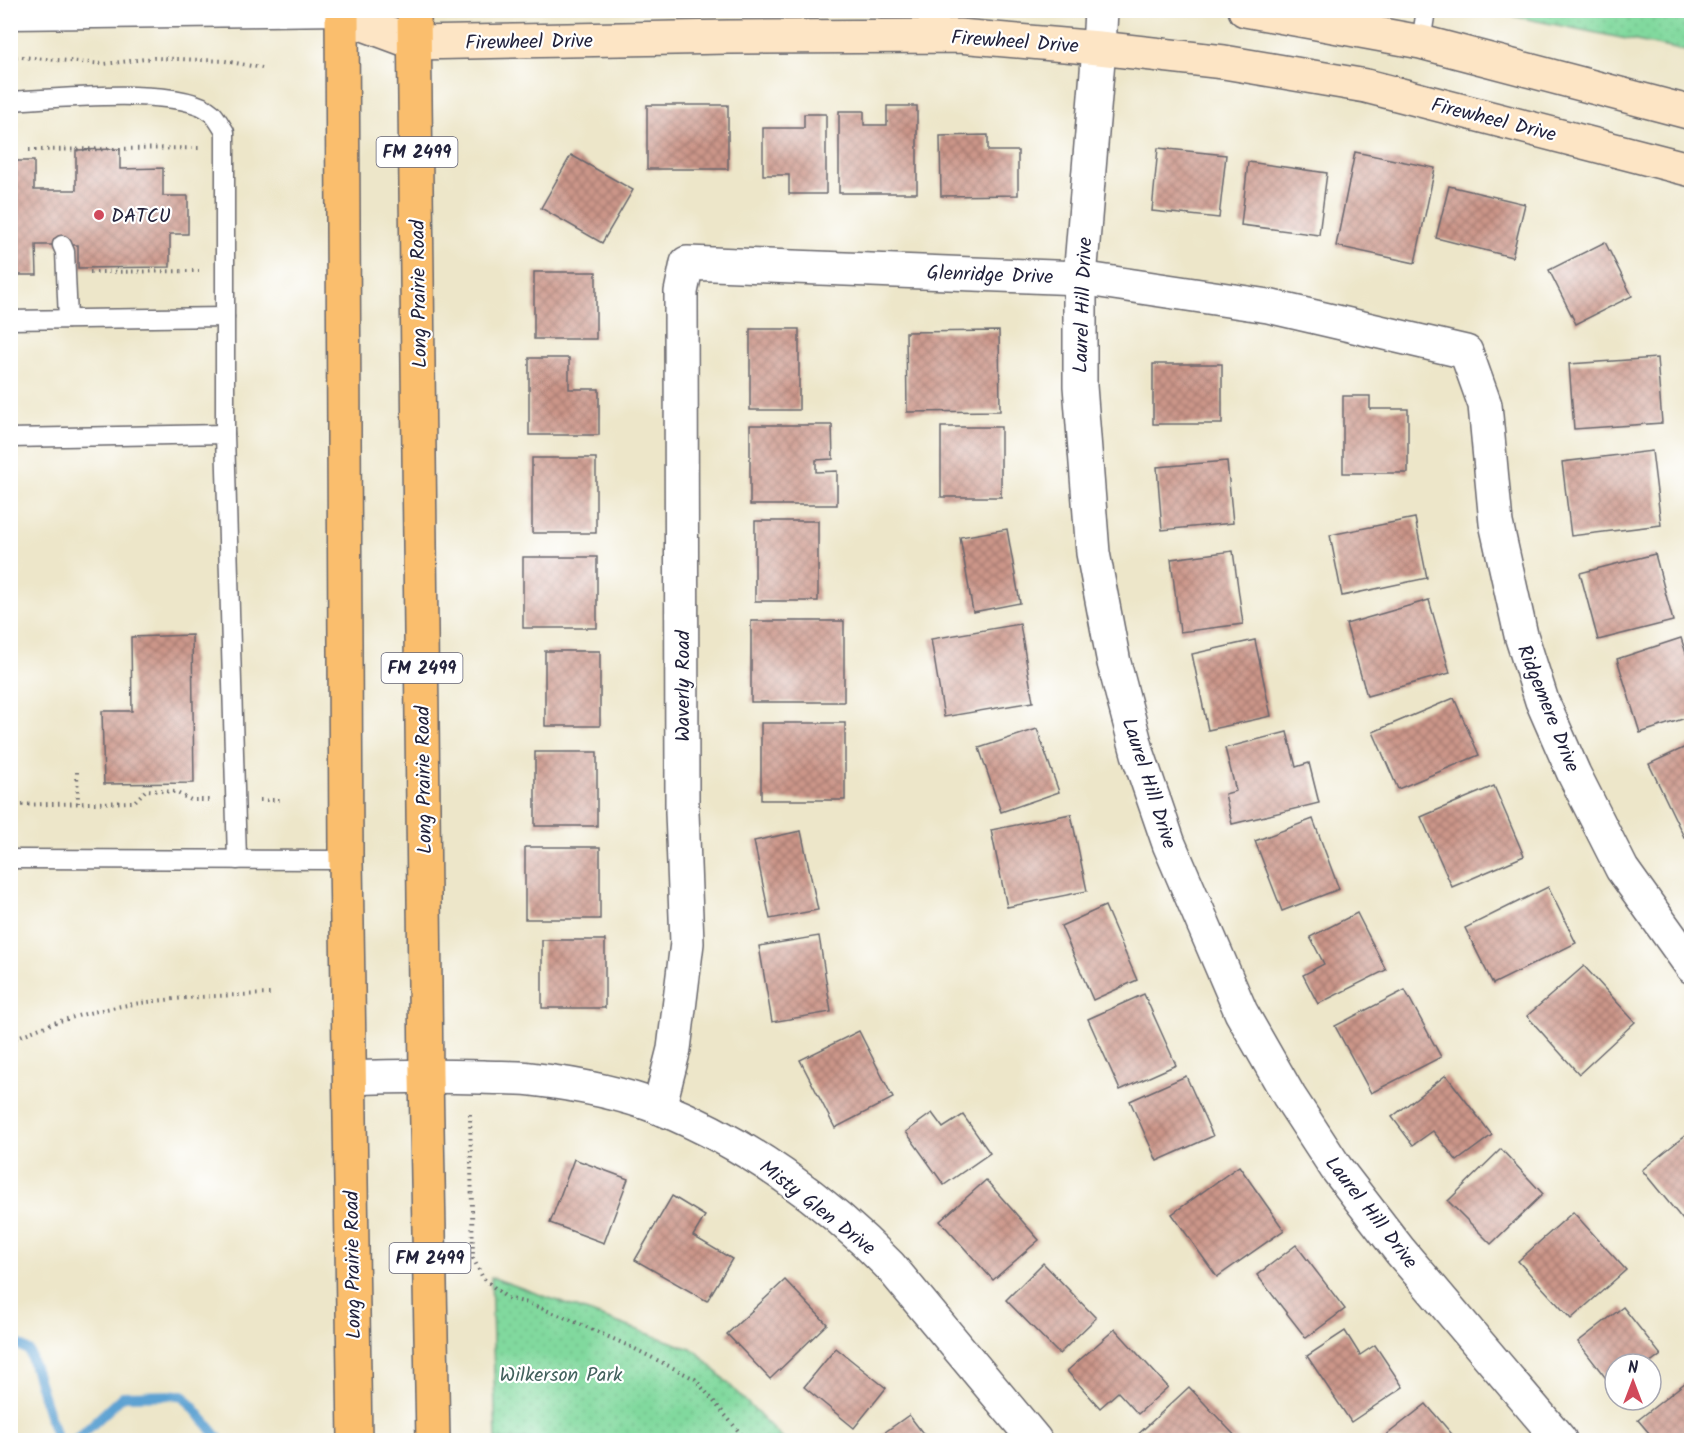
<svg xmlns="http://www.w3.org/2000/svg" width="1702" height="1451" font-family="Kalam,sans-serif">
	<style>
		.park { fill: url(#park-dots); stroke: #527e6c; stroke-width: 1.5 }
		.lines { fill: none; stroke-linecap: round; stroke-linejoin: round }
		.stream { stroke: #5da2d2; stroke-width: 10 }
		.building { fill: url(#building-cross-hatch) }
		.lane-casing { stroke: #69676d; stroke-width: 21 }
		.street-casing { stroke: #69676d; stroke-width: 36 }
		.secondary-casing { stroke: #69676d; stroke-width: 36 }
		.primary-casing { stroke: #69676d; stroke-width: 36 }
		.path { stroke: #69676d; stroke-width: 4; stroke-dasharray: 1.5 4.5; stroke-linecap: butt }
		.lane { stroke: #fff; stroke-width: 18 }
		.street { stroke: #fff; stroke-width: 33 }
		.secondary { stroke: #fde5c5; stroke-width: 33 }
		.primary { stroke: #fabe6d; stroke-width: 33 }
		.poi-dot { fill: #d1495b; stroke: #fff; stroke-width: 2 }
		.labels { text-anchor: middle; stroke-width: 4.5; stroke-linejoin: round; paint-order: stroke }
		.shield { fill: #fff; stroke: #646476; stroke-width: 1.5 }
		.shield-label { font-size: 18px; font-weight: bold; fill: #22223b }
		.street-label { font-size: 20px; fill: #22223b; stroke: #fff }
		.poi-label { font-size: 20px; fill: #22223b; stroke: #fff; text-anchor: start }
		.park-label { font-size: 20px; fill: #43625e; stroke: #fff }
	</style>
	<defs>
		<pattern id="park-dots" width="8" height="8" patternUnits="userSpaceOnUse" patternTransform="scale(1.5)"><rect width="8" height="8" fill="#81d99e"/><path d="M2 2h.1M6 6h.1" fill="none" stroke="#6fba89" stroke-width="1.8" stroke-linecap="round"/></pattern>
		<pattern id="building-cross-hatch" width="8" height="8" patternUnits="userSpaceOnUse" patternTransform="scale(1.5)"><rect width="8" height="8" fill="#cc9689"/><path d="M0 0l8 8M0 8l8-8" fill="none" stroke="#a57a71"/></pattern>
	</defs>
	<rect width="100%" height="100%" fill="#fff"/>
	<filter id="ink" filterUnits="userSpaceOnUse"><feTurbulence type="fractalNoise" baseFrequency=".0167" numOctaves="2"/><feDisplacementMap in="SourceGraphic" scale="12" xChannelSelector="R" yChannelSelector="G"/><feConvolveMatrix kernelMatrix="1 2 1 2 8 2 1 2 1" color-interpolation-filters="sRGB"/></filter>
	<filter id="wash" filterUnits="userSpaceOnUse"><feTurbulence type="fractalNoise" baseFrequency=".008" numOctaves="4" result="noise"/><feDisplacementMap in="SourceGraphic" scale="24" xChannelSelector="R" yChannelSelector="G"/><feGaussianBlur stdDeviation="1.35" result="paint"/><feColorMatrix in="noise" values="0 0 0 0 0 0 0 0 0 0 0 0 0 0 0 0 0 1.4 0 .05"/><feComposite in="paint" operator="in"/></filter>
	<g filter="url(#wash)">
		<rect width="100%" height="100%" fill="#ede6c9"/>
		<g class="park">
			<path d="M1512,10L1691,11V52L1512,16Z"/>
			<path d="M491,1277L696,1351L784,1440H496Z"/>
		</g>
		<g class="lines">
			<g class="stream">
				<path d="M10,1339L29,1351L57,1440"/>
				<path d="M76,1440L123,1396L183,1395L220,1440"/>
			</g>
		</g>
		<g id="blocks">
			<g class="building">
				<rect x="647" y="105" width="81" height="64"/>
				<path d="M887,106H917V193H839V111H864V125H887Z"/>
				<path d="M804,114H826V194H789V175H763V128H804Z"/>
				<path d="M988,135V151H1018V195L941,196L940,136Z"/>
				<path d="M1158,148L1226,155L1219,218L1152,211Z"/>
				<path d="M120,149V169L163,168V196H188V234H170V267L78,268V245H36L37,275H10V161H34V190H76V150Z"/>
				<path d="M1355,152L1435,168L1415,263L1336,246Z"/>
				<path d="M571,155L633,190L602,243L541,208Z"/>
				<path d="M1248,162L1327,173L1319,235L1241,225Z"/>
				<path d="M1449,186L1525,204L1512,257L1436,238Z"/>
				<path d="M1605,242L1632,296L1576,324L1549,270Z"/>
				<rect x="534" y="272" width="62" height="67"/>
				<rect x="750" y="329" width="49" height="81"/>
				<path d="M999,331L1000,411L907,412L906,332Z"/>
				<path d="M529,358H569V389H599V435H529Z"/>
				<path d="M1657,358L1662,423L1574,429L1569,364Z"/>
				<rect x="1153" y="364" width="69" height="60"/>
				<path d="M1343,396H1370V409H1408V473H1343Z"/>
				<path d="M750,425H832L833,459L816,460V472L837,471V505H750Z"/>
				<rect x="941" y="427" width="60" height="70"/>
				<path d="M1652,451L1661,525L1571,536L1562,462Z"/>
				<rect x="532" y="458" width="64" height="75"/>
				<path d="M1227,461L1233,523L1162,530L1157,467Z"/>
				<path d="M1415,518L1427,578L1342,596L1330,535Z"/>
				<rect x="755" y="521" width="63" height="80"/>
				<path d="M1007,529L1020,603L973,612L960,537Z"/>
				<path d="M1233,551L1243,624L1180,632L1171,559Z"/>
				<path d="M1655,554L1673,621L1598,640L1580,573Z"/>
				<rect x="523" y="557" width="74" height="71"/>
				<path d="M1429,600L1450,673L1367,696L1346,624Z"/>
				<rect x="751" y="621" width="93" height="81"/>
				<path d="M1020,624L1033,702L944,717L931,639Z"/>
				<path d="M192,635L194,783L104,784L102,711H132L131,637Z"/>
				<path d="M1681,638L1692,671V716L1640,733L1617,659Z"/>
				<path d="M1255,640L1271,716L1208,730L1192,654Z"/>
				<rect x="545" y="651" width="55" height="75"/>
				<path d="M1454,698L1479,755L1398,789L1373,732Z"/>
				<rect x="761" y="723" width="84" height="77"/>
				<path d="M10,728H14L15,798H10Z"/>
				<path d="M1037,729L1059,792L1001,812L979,748Z"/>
				<path d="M1287,732L1296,767L1309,763L1319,803L1232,824L1225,794L1236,791L1225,748Z"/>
				<path d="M1692,744V833L1684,837L1649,764Z"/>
				<rect x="535" y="752" width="62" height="74"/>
				<path d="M1494,786L1524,856L1452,887L1421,817Z"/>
				<path d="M1071,814L1087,891L1007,907L991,830Z"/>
				<path d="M1313,819L1339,889L1282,911L1255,841Z"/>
				<path d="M801,831L818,910L770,919L754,841Z"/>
				<rect x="525" y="847" width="75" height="72"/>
				<path d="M1548,887L1576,943L1493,984L1465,928Z"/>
				<path d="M1105,906L1137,980L1093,1000L1061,926Z"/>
				<path d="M1357,913L1386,970L1318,1004L1303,975L1324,964L1310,937Z"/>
				<path d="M819,936L831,1012L772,1022L759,946Z"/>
				<rect x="542" y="940" width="63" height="68"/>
				<path d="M1584,966L1635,1022L1579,1074L1527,1016Z"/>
				<path d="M1405,990L1441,1057L1371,1093L1335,1026Z"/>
				<path d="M1144,994L1176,1065L1120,1090L1088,1019Z"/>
				<path d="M859,1031L893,1098L835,1128L800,1060Z"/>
				<path d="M1446,1075L1492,1135L1457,1161L1433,1131L1413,1145L1392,1117Z"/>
				<path d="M1186,1076L1213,1136L1157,1161L1130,1101Z"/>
				<path d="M932,1113L943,1128L963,1115L990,1153L944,1185L906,1132Z"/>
				<path d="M1692,1130V1231L1642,1170Z"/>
				<path d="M1501,1149L1543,1194L1491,1244L1448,1201Z"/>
				<path d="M574,1159L628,1179L604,1243L550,1223Z"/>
				<path d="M1239,1166L1284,1230L1217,1277L1172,1214Z"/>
				<path d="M986,1180L1039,1240L993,1280L940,1221Z"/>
				<path d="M672,1196L705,1216L693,1236L732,1259L707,1301L635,1260Z"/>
				<path d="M1573,1212L1626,1270L1571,1319L1518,1261Z"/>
				<path d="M1296,1245L1345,1309L1306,1338L1257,1275Z"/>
				<path d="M1043,1263L1096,1318L1059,1354L1006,1300Z"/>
				<path d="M785,1280L827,1324L770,1379L727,1334Z"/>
				<path d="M1623,1307L1661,1355L1649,1364H1615V1390L1578,1342Z"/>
				<path d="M1115,1329L1168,1387L1138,1414L1118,1392L1100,1408L1067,1371Z"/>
				<path d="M1345,1331L1360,1355L1375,1345L1403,1387L1351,1422L1307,1356Z"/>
				<path d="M836,1348L886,1388L854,1428L804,1387Z"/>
				<path d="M1686,1382L1692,1389V1440H1655L1638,1420Z"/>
				<path d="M1189,1387L1239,1440H1132Z"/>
				<path d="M1426,1404L1457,1440H1380Z"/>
				<path d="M909,1415L928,1440H874Z"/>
			</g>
		</g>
	</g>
	<g filter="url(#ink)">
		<use href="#blocks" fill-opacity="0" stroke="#69676d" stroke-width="1.5"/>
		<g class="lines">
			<defs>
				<g id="lane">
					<path d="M10,20L342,16"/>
					<path d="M1421,42L1426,10"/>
					<path d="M10,101C52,99 183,85 212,113C217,118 221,126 225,132V434"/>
					<path d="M62,245L65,252L68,319"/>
					<path d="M10,320L225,317"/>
					<path d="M10,438L225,434L237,860"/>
					<path d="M10,859L346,860"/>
				</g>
				<g id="street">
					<path d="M1101,10L1099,48L1080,278V386L1093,553L1114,663L1138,754L1169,844L1241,1012L1289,1096L1336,1168L1400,1251L1560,1440"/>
					<path d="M350,1078C394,1076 438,1076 482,1077C498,1078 515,1077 531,1079C574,1084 619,1092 660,1108C746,1143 825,1199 890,1266L1035,1440"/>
					<path d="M659,1108L674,1049L687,943L682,812L681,292L687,263L1080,278L1268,306L1466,352L1485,405L1496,523L1521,635L1542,701L1574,774L1622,869L1692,967"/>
				</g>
				<g id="secondary">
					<path d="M1245,10L1421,42L1692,113"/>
					<path d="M342,16L415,43L728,37L959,36L1099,48L1224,62L1366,86L1692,170"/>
				</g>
				<g id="primary">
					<path d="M342,10L346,860L355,1440"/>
					<path d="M414,10L426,1075L433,1440"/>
				</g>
			</defs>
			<use href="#lane" class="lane-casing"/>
			<use href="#street" class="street-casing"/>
			<use href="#secondary" class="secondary-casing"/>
			<use href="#primary" class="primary-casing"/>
			<g class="path">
				<path d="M10,58L21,57L104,64L154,58L225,61L262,68"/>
				<path d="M29,150L199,148"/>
				<path d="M90,272L199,271"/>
				<path d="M77,772L78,803"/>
				<path d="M260,800H284"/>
				<path d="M10,805L134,802L146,790L175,792L191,800H211"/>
				<path d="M10,1040C29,1033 48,1024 67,1019C133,999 201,996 270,994"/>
				<path d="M470,1114L473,1258L483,1278L507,1298L528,1303L571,1320L629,1346L695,1379L746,1440"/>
			</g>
			<use href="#lane" class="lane"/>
			<use href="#street" class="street"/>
			<use href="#secondary" class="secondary"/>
			<use href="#primary" class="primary"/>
		</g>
	</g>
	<circle class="poi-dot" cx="99" cy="215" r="6"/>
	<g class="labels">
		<g class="shield">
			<rect x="376.5" y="137" width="81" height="30" rx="4.5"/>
			<rect x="381.5" y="653" width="81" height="30" rx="4.5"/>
			<rect x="389.5" y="1243" width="81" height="30" rx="4.5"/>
		</g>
		<g class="shield-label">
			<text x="417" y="158">FM 2499</text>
			<text x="422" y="674">FM 2499</text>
			<text x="430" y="1264">FM 2499</text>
		</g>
		<g class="street-label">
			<text transform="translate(529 41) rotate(-1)" y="7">Firewheel Drive</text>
			<text transform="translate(1015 41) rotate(4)" y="7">Firewheel Drive</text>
			<text transform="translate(1494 119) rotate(14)" y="7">Firewheel Drive</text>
			<text transform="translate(990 274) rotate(2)" y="7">Glenridge Drive</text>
			<text transform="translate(418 294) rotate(-91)" y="7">Long Prairie Road</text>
			<text transform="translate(1082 305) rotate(-88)" y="7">Laurel Hill Drive</text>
			<text transform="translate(682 686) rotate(-90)" y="7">Waverly Road</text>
			<text transform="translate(1549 708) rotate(68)" y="7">Ridgemere Drive</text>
			<text transform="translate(423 780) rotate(-91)" y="7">Long Prairie Road</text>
			<text transform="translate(1150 783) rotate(72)" y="7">Laurel Hill Drive</text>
			<text transform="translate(818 1207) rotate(38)" y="7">Misty Glen Drive</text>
			<text transform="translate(1372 1212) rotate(52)" y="7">Laurel Hill Drive</text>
			<text transform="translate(352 1265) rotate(-91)" y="7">Long Prairie Road</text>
		</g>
		<g class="poi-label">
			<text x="111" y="222">DATCU</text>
		</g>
		<g class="park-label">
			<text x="561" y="1381">Wilkerson Park</text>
		</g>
	</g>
	<rect width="1702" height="1451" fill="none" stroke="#fff" stroke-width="36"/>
	<g transform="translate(1633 1382)"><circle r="28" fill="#ffffff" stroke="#a7a7b1" stroke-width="1.5"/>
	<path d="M0-4.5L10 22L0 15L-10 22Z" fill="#d1495b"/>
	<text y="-9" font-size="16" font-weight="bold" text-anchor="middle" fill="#22223b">N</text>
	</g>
</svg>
